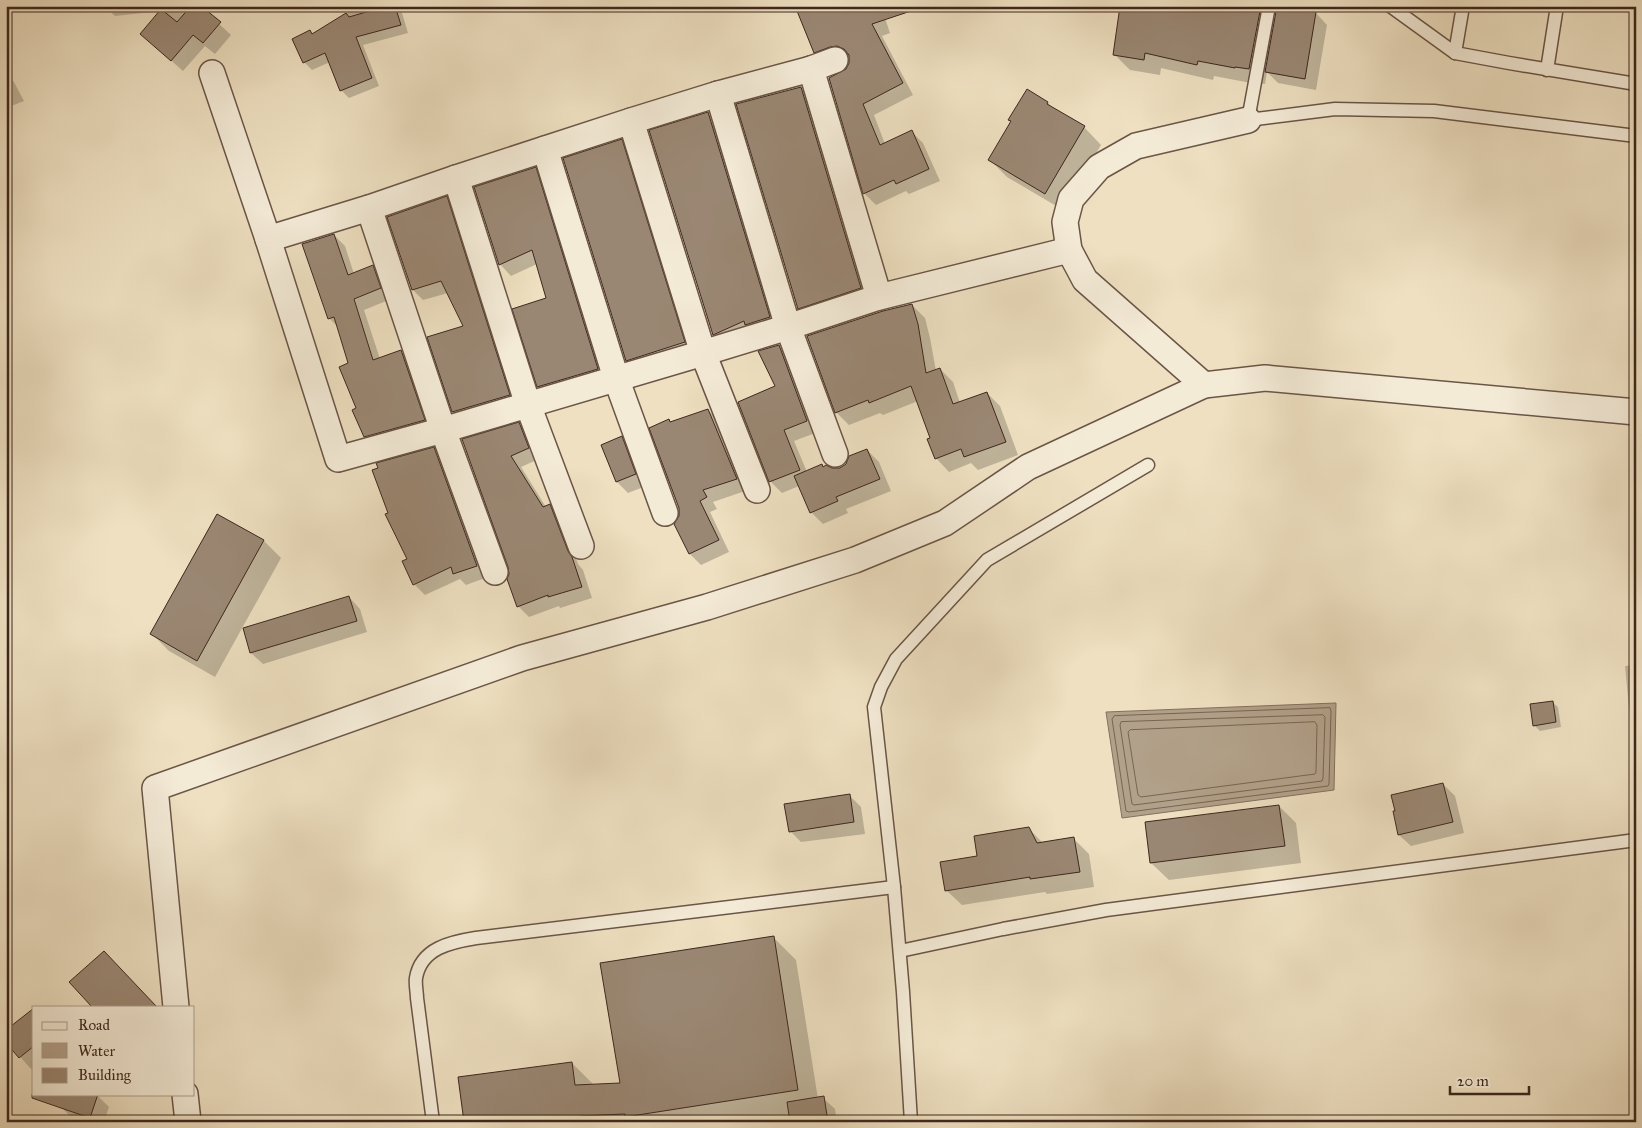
<svg xmlns="http://www.w3.org/2000/svg" width="1642" height="1128" font-family="'IM FELL Great Primer',serif">
	<style>
		.water { fill: #b2a18a; stroke: #84705f }
		.shadow { fill: #0003 }
		.lines { fill: none; stroke-linecap: round; stroke-linejoin: round }
		.shore { stroke: #786454; stroke-width: 1 }
		.building { fill: #9a8773; stroke: #3e271e }
		.service-casing { stroke: #6a5547; stroke-width: 15 }
		.minor-casing { stroke: #6a5547; stroke-width: 28 }
		.service { stroke: #f4ebd7; stroke-width: 12 }
		.minor { stroke: #f4ebd7; stroke-width: 25 }
	</style>
	<rect width="100%" height="100%" fill="#eee0c1"/>
	<filter id="stains"><feTurbulence type="fractalNoise" baseFrequency=".004" numOctaves="4"/><feColorMatrix values="0 0 0 0 .2 0 0 0 0 .09 0 0 0 0 .02 0 0 0 .5 -.17"/></filter>
	<radialGradient id="worn" r=".72"><stop offset=".6" stop-color="#630" stop-opacity="0"/><stop offset="1" stop-color="#630" stop-opacity=".3"/></radialGradient>
	<path class="water" d="M1336,703L1334,790L1122,818L1106,712Z"/>
	<g class="shadow">
		<path d="M105,6H203L204,10L231,35L215,54L205,46L183,71L141,34L161,11L115,16Z"/>
		<path d="M358,6H398L402,13L408,33L363,45L379,86L349,98L341,90L330,62L312,70L304,62L310,32L313,35Z"/>
		<path d="M881,6L890,33L882,36L913,95L874,115L885,144L912,132L923,143L940,181L909,194L906,191L876,205L864,193L830,78L847,70L850,63V57H842L826,63L815,52Z"/>
		<path d="M1122,6H1265L1276,18L1278,7L1316,13L1327,25L1316,90L1278,83L1267,72L1265,84L1251,82V83L1214,76L1213,80L1161,68L1160,75L1130,70L1114,54Z"/>
		<path d="M6,74L14,82L24,101L6,108Z"/>
		<path d="M801,88L812,99L872,299L810,319L799,308Z"/>
		<path d="M1027,91L1048,103L1054,109L1084,127L1101,145L1063,210L1007,177L990,160L1012,122Z"/>
		<path d="M708,113L719,125L781,329L725,346L714,334Z"/>
		<path d="M621,141L633,152L695,353L638,372L627,360Z"/>
		<path d="M535,169L547,180L609,380L550,398L538,386L548,299L537,264L511,276L500,264Z"/>
		<path d="M446,198L457,208L520,406L464,422L453,412L465,327L448,293L423,300L413,290Z"/>
		<path d="M334,235L345,246L354,274L372,266L383,277L391,299L364,310L380,359L401,351L412,362L435,431L376,447L365,436L358,408L350,364L339,328L329,318Z"/>
		<path d="M912,305L925,318L930,338L936,371L940,369L953,382L960,403L987,393L1000,406L1018,455L978,470L971,463L949,472L936,458L932,438L918,401L883,415L880,413L849,425L836,412Z"/>
		<path d="M779,346L790,358L818,432L794,441L807,472L821,465L824,468L832,469H840L867,450L879,462L891,491L846,509L848,513L823,524L811,512L799,486L782,493L771,482L739,403L777,386Z"/>
		<path d="M708,410L719,421L748,490L713,502L717,509L710,512L729,552L701,565L690,554L675,524L680,516L670,423Z"/>
		<path d="M519,424L530,435L539,459L521,467L546,507L549,505L561,516L578,564L583,570L592,598L560,608L559,606L529,617L518,606L510,567L463,440Z"/>
		<path d="M622,438L633,449L646,486L628,493L617,482Z"/>
		<path d="M434,449L445,460L488,577L466,585L460,579L425,595L414,584L409,559L389,513Z"/>
		<path d="M217,516L264,541L281,558L215,677L169,651L152,634Z"/>
		<path d="M349,597L360,609L367,632L263,664L251,653Z"/>
		<path d="M1636,665V753L1633,750L1625,666Z"/>
		<path d="M1552,702L1558,707L1561,727L1540,731L1534,725Z"/>
		<path d="M1443,784L1455,796L1464,833L1411,846L1399,835Z"/>
		<path d="M850,796L861,807L865,834L801,842L790,831Z"/>
		<path d="M1279,806L1296,823L1301,863L1169,880L1151,863Z"/>
		<path d="M1028,828L1043,843L1074,839L1089,854L1094,887L1047,894L1045,892L962,905L946,890L979,857Z"/>
		<path d="M773,937L796,960L818,1099L823,1098L835,1109L837,1122H792L791,1116L756,1122H465L572,1063L594,1085L621,1084Z"/>
		<path d="M34,1021V1067L31,1069L6,1041Z"/>
		<path d="M97,1095L109,1107L104,1122H82L72,1118L61,1107Z"/>
	</g>
	<g class="lines">
		<g class="shore">
			<path d="M1330,708L1331,711L1329,784L1328,786L1129,812L1126,811L1112,719L1114,716Z"/>
			<path d="M1323,715L1325,717L1323,778L1322,781L1134,805L1132,804L1120,725L1121,722Z"/>
			<path d="M1315,722L1317,725L1316,772L1315,774L1141,797L1138,795L1128,732L1130,730Z"/>
		</g>
	</g>
	<g class="building">
		<path d="M191,6H201L221,22L203,43L193,35L171,61L140,34L161,9L177,22Z"/>
		<path d="M387,6H395L401,25L356,37L372,78L340,91L325,53L303,63L292,39L310,30L312,34L346,13L349,17Z"/>
		<path d="M795,6H913L914,10L872,24L903,83L863,104L880,145L912,130L929,169L896,184L894,180L863,194L829,78L846,69L849,63V55L844,49L837,46L830,47L814,53Z"/>
		<path d="M1120,6H1261L1249,69L1235,67V68L1198,61L1197,65L1145,53L1144,60L1113,55Z"/>
		<path d="M1277,6L1316,12L1305,79L1265,72Z"/>
		<path d="M801,87L861,288L798,309L736,104Z"/>
		<path d="M1027,89L1048,102L1047,104L1085,126L1045,194L988,160L1011,121L1008,120Z"/>
		<path d="M708,112L770,317L745,325L744,321L713,335L649,130Z"/>
		<path d="M622,139L685,342L626,361L563,158Z"/>
		<path d="M536,167L598,369L537,387L512,309L546,298L532,250L499,265L474,187Z"/>
		<path d="M447,196L510,395L452,412L427,337L463,326L441,281L412,290L387,217Z"/>
		<path d="M334,234L348,275L373,265L381,288L354,299L373,360L401,350L425,420L364,437L352,410L356,408L339,367L348,363L334,317L328,319L302,244Z"/>
		<path d="M912,304L918,324L926,373L940,368L953,404L987,392L1006,442L964,457L961,449L935,459L927,439L930,438L911,386L869,403L868,400L835,413L807,336L883,311Z"/>
		<path d="M779,345L807,421L784,430L800,470L769,482L738,402L775,386L758,351Z"/>
		<path d="M708,409L737,479L703,490L707,497L700,501L719,540L689,554L674,524L679,516V508L649,428L669,419L670,422Z"/>
		<path d="M519,422L529,448L511,456L543,507L550,504L568,551L572,557L582,587L548,597V595L517,607L507,579L509,574L508,567L462,439Z"/>
		<path d="M622,436L636,474L616,482L601,445Z"/>
		<path d="M434,447L477,566L453,574L451,567L413,585L402,561L407,559L385,514L388,513L372,470L378,468L376,463Z"/>
		<path d="M867,449L880,479L836,497L838,501L810,513L794,476L822,464L823,467L826,465L832,468H840L846,464L849,456Z"/>
		<path d="M217,514L264,540L197,661L150,634Z"/>
		<path d="M349,596L357,621L250,653L243,628Z"/>
		<path d="M1553,701L1556,722L1533,726L1530,704Z"/>
		<path d="M1443,783L1453,822L1398,835L1393,811H1395L1391,795Z"/>
		<path d="M850,794L854,822L789,832L784,804Z"/>
		<path d="M1279,805L1285,846L1150,863L1145,822Z"/>
		<path d="M1029,827L1037,843L1074,837L1080,872L1030,879V877L945,891L940,862L977,856L974,836Z"/>
		<path d="M774,936L798,1090L625,1117V1114L579,1116L580,1122H464L458,1077L572,1062L575,1085L620,1083L600,963Z"/>
		<path d="M104,951L157,1007H92L69,982Z"/>
		<path d="M34,1008V1046L19,1058L6,1043V1030Z"/>
		<path d="M32,1094H98L90,1118L32,1098Z"/>
		<path d="M824,1096L828,1122H790L787,1102Z"/>
	</g>
	<g class="lines">
		<defs>
			<g id="service">
				<path d="M1269,6L1248,120L1335,109L1434,111L1636,136"/>
				<path d="M1390,6L1455,53L1509,63L1636,84"/>
				<path d="M1455,53L1463,6"/>
				<path d="M1547,70L1557,6"/>
				<path d="M900,951L1003,929L1106,910L1636,840"/>
				<path d="M433,1122L417,998C417,992 415,984 416,978C421,948 451,942 476,938L894,887"/>
				<path d="M911,1122L903,992L894,887L874,707L881,687L896,659L987,560L1148,465"/>
			</g>
			<g id="minor">
				<path d="M811,69L879,297"/>
				<path d="M212,73L268,239L338,459L443,430L703,353L788,327L879,297L1069,250"/>
				<path d="M718,94L788,327L835,454"/>
				<path d="M1248,120L1136,146L1099,167L1071,199L1065,222L1069,250L1085,280L1204,385L1265,378L1636,412"/>
				<path d="M631,121L703,353L757,490"/>
				<path d="M545,149L616,378L665,513"/>
				<path d="M456,178L528,405L581,546"/>
				<path d="M369,208L443,430L495,572"/>
				<path d="M268,239L369,208L456,178L631,121L718,94L811,69L835,60"/>
				<path d="M176,1007L155,788L522,658L707,607L855,560L945,523L1028,467L1204,385"/>
				<path d="M185,1094L188,1122"/>
			</g>
		</defs>
		<use href="#service" class="service-casing"/>
		<use href="#minor" class="minor-casing"/>
		<use href="#service" class="service"/>
		<use href="#minor" class="minor"/>
	</g>
	<rect width="1642" height="1128" fill="none" stroke="#eee0c1" stroke-width="25"/>
	<rect x="8" y="8" width="1627" height="1113" fill="none" stroke="#3e271e" stroke-width="2.5"/>
	<rect x="12" y="12" width="1617" height="1103" fill="none" stroke="#3e271e"/>
	<rect x="32" y="1006" width="162" height="90" fill="#f4ebd7" stroke="#ab9d8d"/>
	<rect x="42" y="1022" width="25" height="8" fill="#f4ebd7" stroke="#ab9d8d"/>
	<text x="78" y="1030" font-size="15" fill="#3e271e">Road</text>
	<rect x="42" y="1043" width="25" height="15" fill="#b2a18a" stroke="#ab9d8d"/>
	<text x="78" y="1056" font-size="15" fill="#3e271e">Water</text>
	<rect x="42" y="1068" width="25" height="15" fill="#9a8773" stroke="#ab9d8d"/>
	<text x="78" y="1080" font-size="15" fill="#3e271e">Building</text>
	<path d="M1450 1086v8h79v-8" fill="none" stroke="#3e271e" stroke-width="2.5"/>
	<text x="1457" y="1086" font-size="15" fill="#3e271e" stroke="#f4ebd7" stroke-width="4" paint-order="stroke">20 m</text>
	<rect width="100%" height="100%" filter="url(#stains)"/>
	<rect width="100%" height="100%" fill="url(#worn)"/>
</svg>
